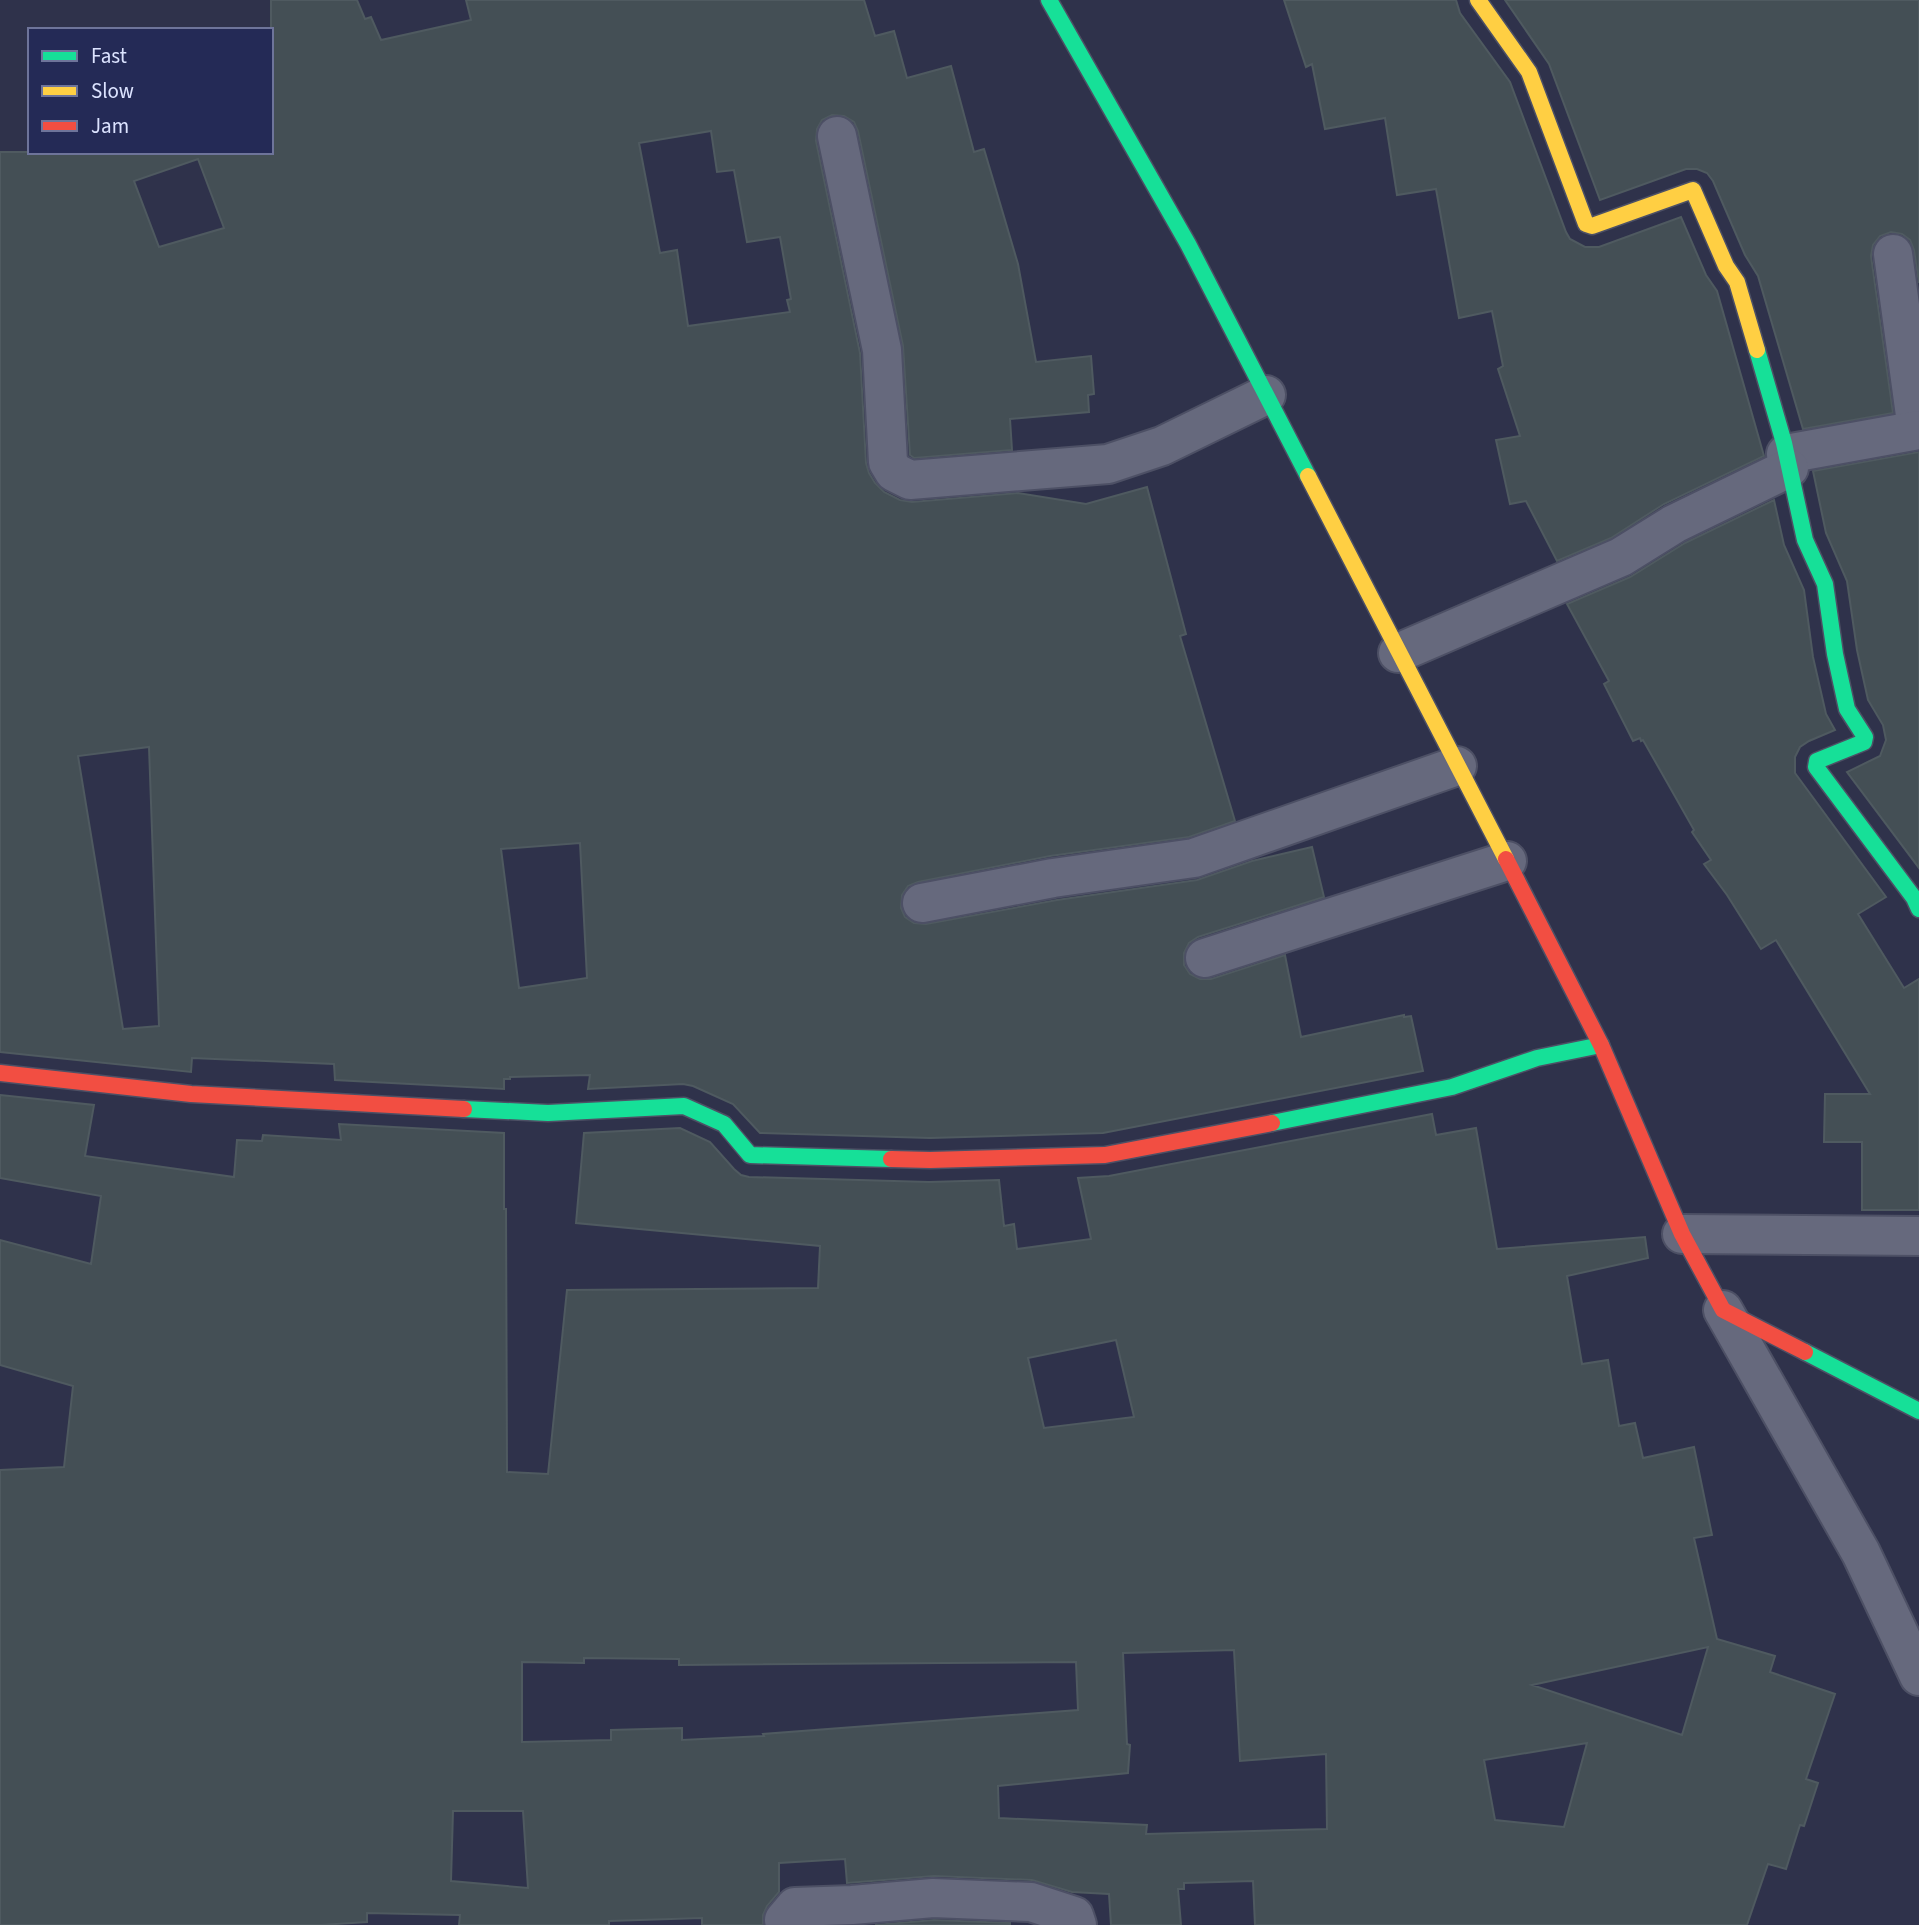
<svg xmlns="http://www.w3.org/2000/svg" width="1919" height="1925" font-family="'Source Sans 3',sans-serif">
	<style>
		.building { fill: #444f55; stroke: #4f5a60; stroke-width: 2; fill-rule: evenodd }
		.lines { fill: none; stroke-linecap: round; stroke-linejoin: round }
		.street-casing { stroke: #4d5065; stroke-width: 42 }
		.fast-casing { stroke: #4d5065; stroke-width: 19 }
		.slow-casing { stroke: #4d5065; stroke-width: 19 }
		.jam-casing { stroke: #4d5065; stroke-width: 19 }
		.street { stroke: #66697d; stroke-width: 38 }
		.fast { stroke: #16e098; stroke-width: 16 }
		.slow { stroke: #ffcf43; stroke-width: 16 }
		.jam { stroke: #f24e42; stroke-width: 16 }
	</style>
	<rect width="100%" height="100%" fill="#2f324b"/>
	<g class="building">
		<path d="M271,0H357L365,19L371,17L381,40L471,20L466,0H864L875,36L894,31L907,78L951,66L974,152L984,149L1018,264L1036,362L1091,356L1094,394L1088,395L1089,412L1010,419L1012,450L914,458L910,455L903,346L858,131L854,122L844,116L832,115L822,120L817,129L816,141L860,353L866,463L869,473L875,483L884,492L900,500L912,502L1018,493L1086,504L1147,487L1186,634L1180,636L1235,821L1189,837L1050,856L918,882L908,886L902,895L901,908L905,917L914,923L926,924L1057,900L1197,880L1252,861L1312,847L1324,897L1198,937L1189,943L1184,953V965L1190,974L1200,979H1211L1285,955L1301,1037L1404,1015V1017L1411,1016L1423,1071L1103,1133L930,1138L760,1133L733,1104L693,1086L683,1084L588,1089L590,1075L510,1077V1079H504V1089L335,1080L334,1064L192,1058L191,1072L0,1052V152H271ZM711,131L717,172L734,170L747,242L780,237L791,299L787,300L790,312L688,326L677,250L660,253L639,143ZM198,159L224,228L159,247L134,181ZM149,747L159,1026L123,1029L78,756ZM580,843L587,978L519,988L501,849Z"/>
		<path d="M1284,0H1456L1460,13L1510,82L1566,232L1570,239L1585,247H1599L1681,217L1706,275L1717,291L1764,456L1664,504L1611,538L1557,561L1526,501L1510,504L1496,440L1520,436L1498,369L1503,366L1492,311L1459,318L1436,189L1397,195L1385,118L1325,129L1312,64L1306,67Z"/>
		<path d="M1505,0H1919V283L1914,250L1910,240L1902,234L1891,232L1880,236L1873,245L1871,256L1893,413L1803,429L1758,276L1745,255L1713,181L1707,173L1697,169H1686L1600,200L1549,64Z"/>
		<path d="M1919,452V868L1847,772L1880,756L1886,740L1883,725L1868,700L1857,650L1847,581L1826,533L1813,471Z"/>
		<path d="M1774,500L1784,545L1804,590L1813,657L1826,714L1835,730L1809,741L1800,747L1795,757V773L1886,897L1858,914L1904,988L1919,979V1210H1862V1142H1824L1825,1094H1870L1776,940L1761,949L1727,895L1704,864L1711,860L1692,832L1694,830L1643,740L1641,741L1640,738L1633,741L1604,684L1609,681L1567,604L1630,577L1685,543Z"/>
		<path d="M0,1095L94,1105L85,1156L234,1177L237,1140L262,1141L263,1135L341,1140L339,1124L504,1133V1209H506L507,1472L548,1474L567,1290L818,1288L820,1246L576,1223L584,1133L680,1128L710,1142L734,1169L741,1175L749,1177L929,1182L999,1180L1004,1226L1014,1224L1017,1249L1091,1239L1078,1178L1109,1176L1432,1114L1436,1135L1476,1128L1497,1249L1645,1237L1648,1258L1567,1276L1582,1364L1608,1360L1619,1426L1635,1423L1643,1458L1694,1447L1712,1535L1694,1538L1717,1639L1775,1656L1770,1672L1835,1694L1806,1779L1818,1783L1804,1826L1800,1825L1786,1869L1768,1864L1747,1925H1255L1253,1881L1184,1883V1889H1178L1181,1925H1111L1109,1894L1072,1892L1032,1880L934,1876L847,1883L845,1859L779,1863V1892L767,1906L763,1915V1925H702V1918L609,1921V1925H459L460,1915L367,1913V1922L321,1925H0V1470L64,1467L73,1386L0,1365V1240L91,1264L101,1196L0,1178ZM1116,1340L1134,1417L1044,1428L1028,1358ZM1708,1647L1682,1735L1532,1685ZM1234,1650L1240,1761L1326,1754L1327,1829L1146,1834L1147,1825L999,1818L998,1786L1128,1773L1130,1745L1127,1744L1123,1653ZM584,1658L679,1659V1665L1076,1662L1078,1710L763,1734L764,1736L682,1740V1728L611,1730V1740L522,1742V1662L584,1663ZM1587,1743L1564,1827L1495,1820L1484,1760ZM453,1811H523L528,1888L451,1881Z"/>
		<path d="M934,1920L1010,1923V1925H875Z"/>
	</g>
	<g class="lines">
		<defs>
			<g id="street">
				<path d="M837,136L882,350L888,462L894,472L910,480L1108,464L1162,446L1266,395"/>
				<path d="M1893,254L1917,430"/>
				<path d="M1786,454L1919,430"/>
				<path d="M1398,653L1621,557L1674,524L1789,468"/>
				<path d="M922,903L1053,878L1194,858L1457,766"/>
				<path d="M1205,958L1507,861"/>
				<path d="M1682,1234L1919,1236"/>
				<path d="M1723,1310L1861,1553L1919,1676"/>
				<path d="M784,1920L795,1907L852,1905L933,1898L1031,1902L1074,1916L1077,1925"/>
			</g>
			<g id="fast">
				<path d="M1049,0L1188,244L1308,476"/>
				<path d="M1757,350L1784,443L1805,540L1825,584L1835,654L1847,709L1865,737L1864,742L1817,761L1816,767L1914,898L1919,909"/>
				<path d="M464,1109L548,1113L684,1106L724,1124L750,1155L891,1159"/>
				<path d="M1272,1123L1452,1087L1537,1058L1601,1045"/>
				<path d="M1805,1352L1919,1411"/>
			</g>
			<g id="slow">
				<path d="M1478,0L1529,72L1586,224L1592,226L1693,190L1726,266L1737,282L1757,350"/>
				<path d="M1308,476L1506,859"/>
			</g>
			<g id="jam">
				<path d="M1506,859L1601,1045L1682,1234L1723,1310L1805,1352"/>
				<path d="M0,1073L191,1094L464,1109"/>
				<path d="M891,1159L930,1160L1105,1155L1272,1123"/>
			</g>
		</defs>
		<use href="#street" class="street-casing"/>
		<use href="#fast" class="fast-casing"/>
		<use href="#slow" class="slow-casing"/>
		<use href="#jam" class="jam-casing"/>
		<use href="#street" class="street"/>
		<use href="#fast" class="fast"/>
		<use href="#slow" class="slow"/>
		<use href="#jam" class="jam"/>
	</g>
	<rect x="28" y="28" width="245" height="126" fill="#242a56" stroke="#6e749a" stroke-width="2"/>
	<rect x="42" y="51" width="35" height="10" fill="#16e098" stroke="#6e749a" stroke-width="2"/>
	<text x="91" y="63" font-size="21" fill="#dce3ff">Fast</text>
	<rect x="42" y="86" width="35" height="10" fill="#ffcf43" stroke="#6e749a" stroke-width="2"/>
	<text x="91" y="98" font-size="21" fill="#dce3ff">Slow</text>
	<rect x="42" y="121" width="35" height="10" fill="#f24e42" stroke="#6e749a" stroke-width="2"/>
	<text x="91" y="133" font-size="21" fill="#dce3ff">Jam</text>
</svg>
